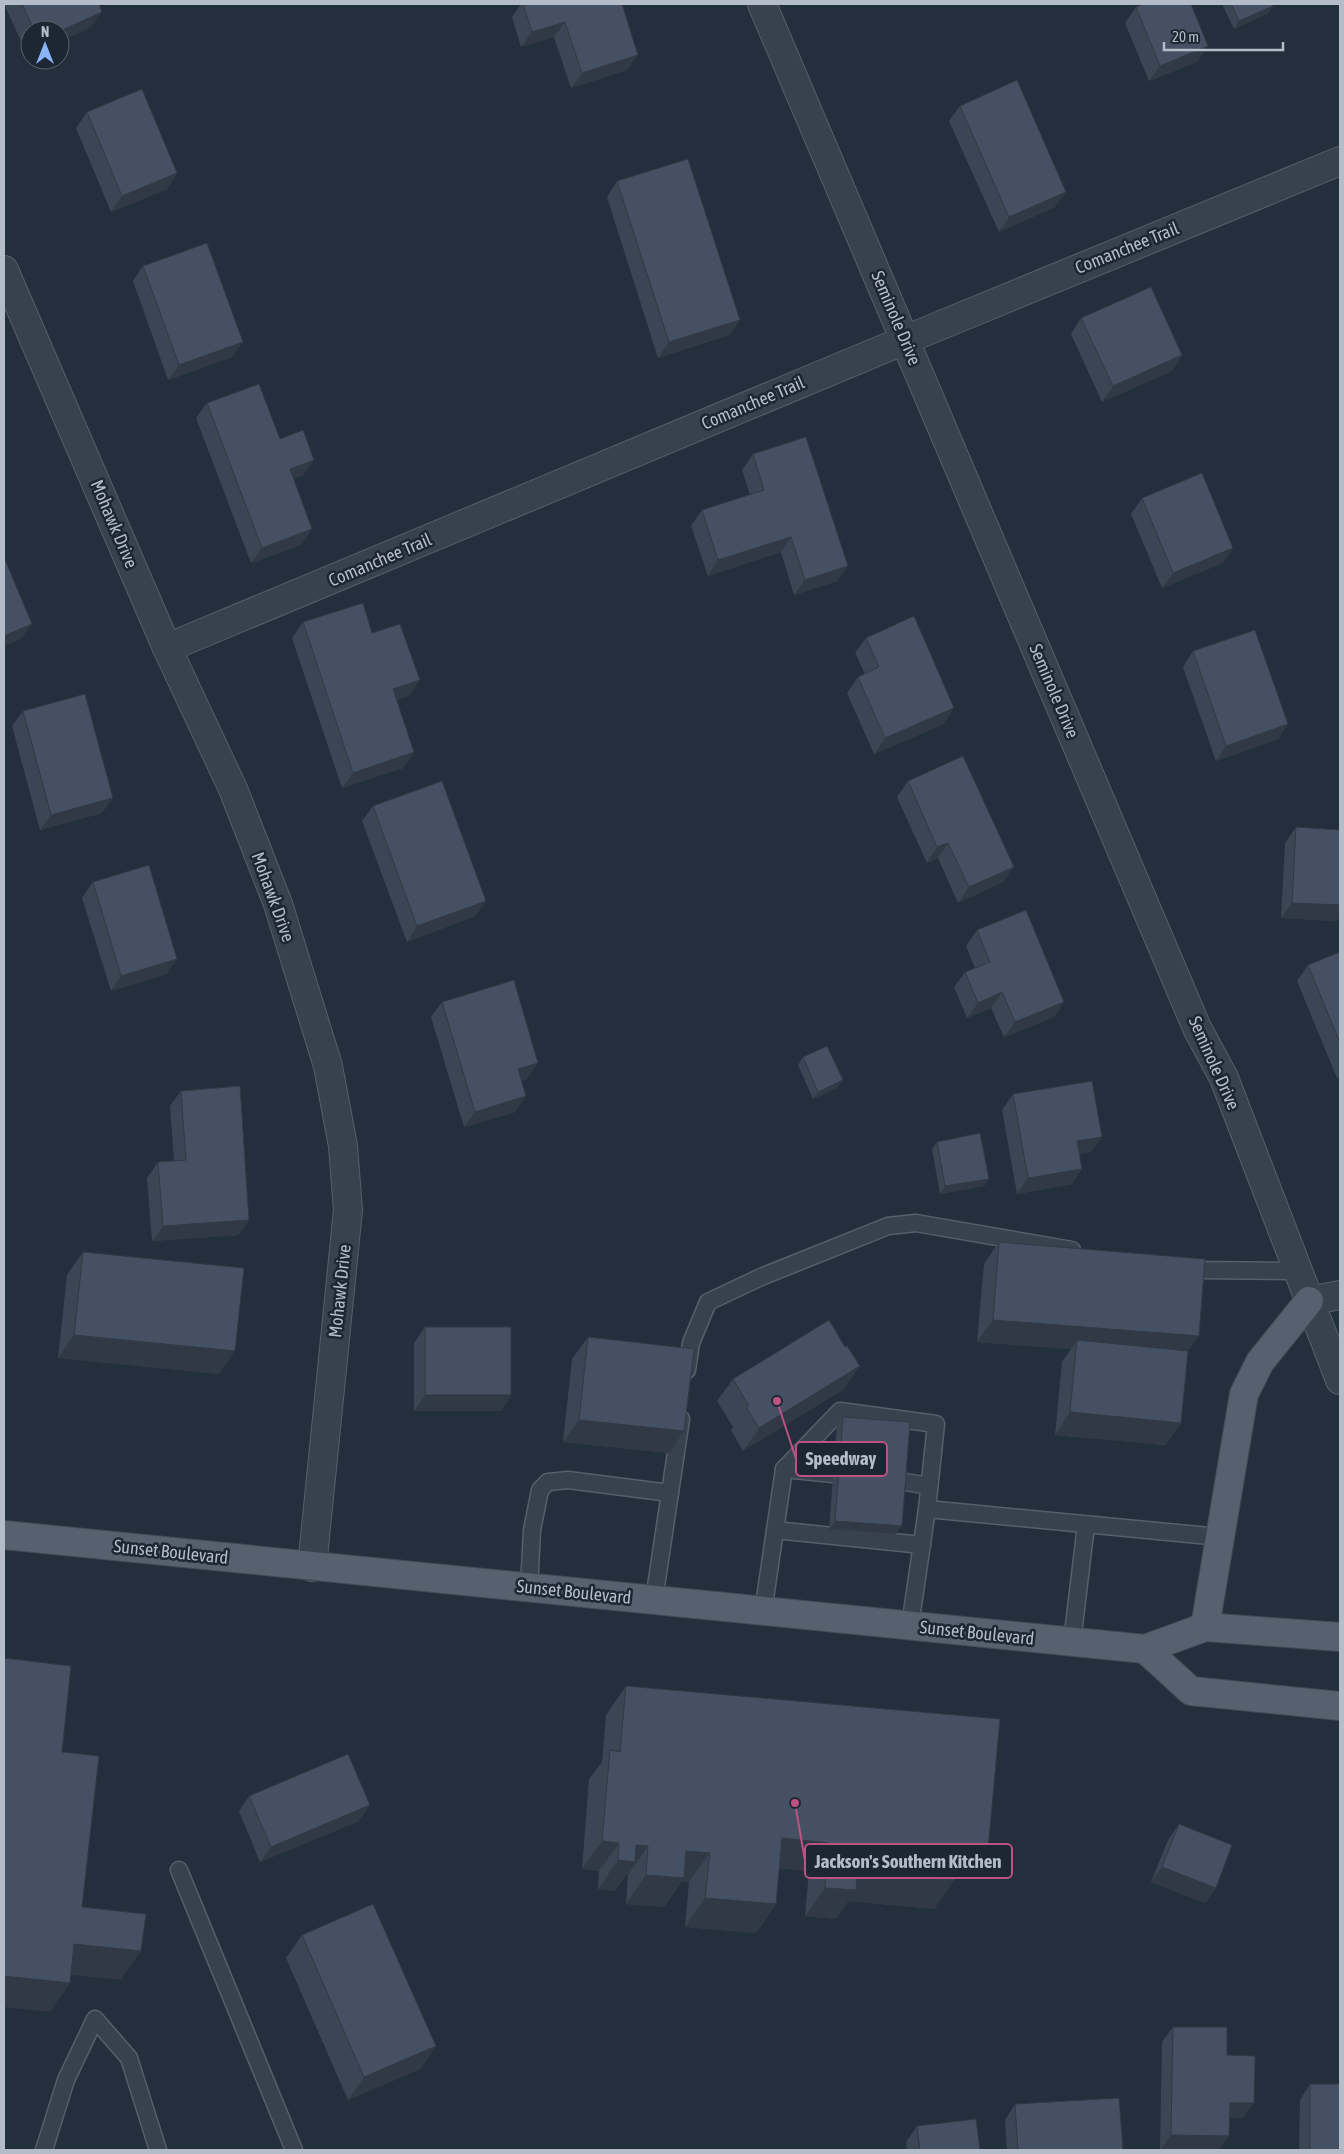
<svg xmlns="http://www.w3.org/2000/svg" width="1344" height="2154" font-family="'Asap Condensed',sans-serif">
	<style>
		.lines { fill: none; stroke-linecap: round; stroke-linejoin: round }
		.lane-casing { stroke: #565f6c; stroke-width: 19 }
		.street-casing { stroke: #565f6c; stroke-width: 30 }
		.primary-casing { stroke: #414a57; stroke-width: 30 }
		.lane { stroke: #38414e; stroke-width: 16 }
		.street { stroke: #38414e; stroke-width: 28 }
		.primary { stroke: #56606e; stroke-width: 28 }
		.wall { fill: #3b4654 }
		.shaded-wall { fill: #303945 }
		.building { fill: #455162; stroke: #303945 }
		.labels { text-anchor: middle; stroke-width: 5; stroke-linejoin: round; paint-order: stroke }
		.street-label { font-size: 18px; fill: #b4bcc9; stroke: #1d2633 }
		.leader { fill: none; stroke: #bd5182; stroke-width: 2 }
		.callout-dot { fill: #bd5182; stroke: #1d2633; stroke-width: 2 }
		.callout { fill: #1d2633; stroke: #bd5182; stroke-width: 2 }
		.callout-label { font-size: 19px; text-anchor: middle; font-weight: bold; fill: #b4bcc9 }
	</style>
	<rect width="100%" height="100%" fill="#242f3e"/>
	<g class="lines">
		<defs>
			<g id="lane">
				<path d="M1183,1268L1196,1270L1298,1271"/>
				<path d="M687,1370L691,1343L708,1302L761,1277L888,1226L916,1223L1072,1250"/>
				<path d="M784,1469L833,1474"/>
				<path d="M900,1481L929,1486"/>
				<path d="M775,1530L922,1545"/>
				<path d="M529,1588L532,1530L540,1490L548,1482L568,1480L670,1493"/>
				<path d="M654,1600L681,1419"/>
				<path d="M763,1612L784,1469L840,1411L936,1424L927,1509L1220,1537"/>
				<path d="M910,1626L927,1509"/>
				<path d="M1072,1642L1086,1525"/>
				<path d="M179,1870L294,2150"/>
				<path d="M44,2150L66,2080L95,2019L129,2058L158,2150"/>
			</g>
			<g id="street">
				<path d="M762,4L1197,1028L1224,1078L1340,1380"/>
				<path d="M4,270L167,648L233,789L278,904L328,1066L343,1146L348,1210L312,1567"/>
				<path d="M167,648L905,340L1340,161"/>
				<path d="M1309,1301L1340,1295"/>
			</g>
			<g id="primary">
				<path d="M4,1535L1145,1649L1205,1627L1340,1637"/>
				<path d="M1205,1627L1244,1394L1260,1362L1309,1301"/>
				<path d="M1145,1649L1191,1691L1340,1706"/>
			</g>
		</defs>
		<use href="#lane" class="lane-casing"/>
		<use href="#street" class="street-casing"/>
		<use href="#primary" class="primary-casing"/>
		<use href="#lane" class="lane"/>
		<use href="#street" class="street"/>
		<use href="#primary" class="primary"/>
	</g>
	<g class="wall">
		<path d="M4,4H99L91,27L60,41V30H30V55L28,56Z"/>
		<path d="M521,4H622L627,70L571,88L554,37L521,47L512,17Z"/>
		<path d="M1222,4H1272L1273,6L1267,14L1234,29Z"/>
		<path d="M1136,7L1197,62L1149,81L1125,23Z"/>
		<path d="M960,106L1055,207L999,232L949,121Z"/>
		<path d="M87,112L177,173L167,189L111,212L76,128Z"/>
		<path d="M617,181L740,320L729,335L658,358L607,197Z"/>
		<path d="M143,266L232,357L168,380L133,281Z"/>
		<path d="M1081,318L1182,355L1172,371L1102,402L1071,334Z"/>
		<path d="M207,403L280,439L314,460L303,475L293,479L312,529L301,545L251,563L196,418Z"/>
		<path d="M753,454L837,581L794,595L781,552L708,576L691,526L702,510L750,495L742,470Z"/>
		<path d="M1142,498L1223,563L1162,588L1131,514Z"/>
		<path d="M303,622L372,633L409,696L396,700L414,752L403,768L342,788L292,638Z"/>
		<path d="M866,638L944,724L874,754L847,693L858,677L865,674L855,653Z"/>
		<path d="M1193,651L1288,724L1278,739L1216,761L1183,667Z"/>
		<path d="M23,711L102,813L40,830L12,726Z"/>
		<path d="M908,781L1003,882L958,903L938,858L927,863L897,797Z"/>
		<path d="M373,806L486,901L475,916L407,942L362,821Z"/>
		<path d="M1296,827L1337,921L1281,918L1285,843Z"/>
		<path d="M93,882L167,974L111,991L82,898Z"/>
		<path d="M977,930L1064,1002L1054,1017L1004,1037L991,1008L967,1018L954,987L965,972L975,968L966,946Z"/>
		<path d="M1340,952V1076L1337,1078L1297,981L1308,965Z"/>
		<path d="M442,1002L527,1079L521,1081L515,1112L464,1127L431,1017Z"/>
		<path d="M803,1057L837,1088L813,1099L798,1065Z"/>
		<path d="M181,1091L249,1220L238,1235L152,1241L147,1178L158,1162L174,1161L170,1106Z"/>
		<path d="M1013,1094L1091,1152L1080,1154L1072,1184L1017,1194L1002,1110Z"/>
		<path d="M937,1142L989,1179L984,1186L940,1194L932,1149Z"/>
		<path d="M999,1242L1188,1352L1181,1423L1165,1445L1055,1435L1062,1362L1071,1349L977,1342L984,1264Z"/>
		<path d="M83,1252L219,1374L58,1358L67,1275Z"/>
		<path d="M425,1327L511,1395L501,1411H414V1343Z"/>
		<path d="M588,1337L669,1453L563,1442L572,1359Z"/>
		<path d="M733,1379L844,1389L743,1451L731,1430L733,1427L717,1401Z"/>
		<path d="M843,1417L896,1534L829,1529L837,1425Z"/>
		<path d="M626,1686L968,1879L955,1877L954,1880L934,1909L848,1901L836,1919L805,1916L809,1871L779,1868L776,1904L756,1933L685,1927L689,1882L682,1881L664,1907L626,1904L628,1875H626L615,1891L598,1889L599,1871L582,1869L589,1779L602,1762L606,1715Z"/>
		<path d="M249,1796L359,1821L260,1862L239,1811Z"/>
		<path d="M1179,1824L1216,1888L1205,1903L1151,1882L1168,1840Z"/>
		<path d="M302,1935L436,2046L420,2069L348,2100L286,1958Z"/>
		<path d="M1173,2027L1227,2055L1243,2118H1229L1219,2150H1160L1162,2042Z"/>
		<path d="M1310,2084L1340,2150H1299L1300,2100Z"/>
		<path d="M1015,2104L1123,2150H1007L1005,2120Z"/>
		<path d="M917,2126L980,2150H907L906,2142Z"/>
	</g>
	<g class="shaded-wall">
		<path d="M1273,6L1267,14L1234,29L1239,21Z"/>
		<path d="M102,12L91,27L60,41V31Z"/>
		<path d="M565,22L554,37L521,47L532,32Z"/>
		<path d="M1208,46L1197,62L1149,81L1160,66Z"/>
		<path d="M638,55L627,70L571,88L582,73Z"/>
		<path d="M177,173L167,189L111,212L122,196Z"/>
		<path d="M1066,192L1055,207L999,232L1009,217Z"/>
		<path d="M740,320L729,335L658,358L669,342Z"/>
		<path d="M243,342L232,357L168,380L179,365Z"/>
		<path d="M1182,355L1172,371L1102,402L1113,386Z"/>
		<path d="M314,460L303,475L279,484L290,469Z"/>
		<path d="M312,529L301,545L251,563L262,548Z"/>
		<path d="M791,537L781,552L708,576L718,560Z"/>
		<path d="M1233,548L1223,563L1162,588L1173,573Z"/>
		<path d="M848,566L837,581L794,595L805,580Z"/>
		<path d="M32,624L21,639L4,646V636Z"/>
		<path d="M420,680L409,696L382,704L393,689Z"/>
		<path d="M954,708L944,724L874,754L885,738Z"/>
		<path d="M1288,724L1278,739L1216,761L1226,746Z"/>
		<path d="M414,752L403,768L342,788L353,773Z"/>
		<path d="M113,798L102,813L40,830L51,815Z"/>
		<path d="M948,843L938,858L927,863L937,847Z"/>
		<path d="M1014,867L1003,882L958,903L969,887Z"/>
		<path d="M486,901L475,916L407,942L417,926Z"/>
		<path d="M1292,903L1340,905V916L1337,921L1281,918Z"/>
		<path d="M177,959L167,974L111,991L121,976Z"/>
		<path d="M1002,992L991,1008L967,1018L978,1003Z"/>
		<path d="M1064,1002L1054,1017L1004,1037L1015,1022Z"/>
		<path d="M538,1063L527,1079L507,1085L518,1069Z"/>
		<path d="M843,1080L837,1088L813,1099L818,1092Z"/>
		<path d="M526,1096L515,1112L464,1127L475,1112Z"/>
		<path d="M1102,1137L1091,1152L1067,1157L1077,1141Z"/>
		<path d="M1082,1169L1072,1184L1017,1194L1028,1178Z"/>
		<path d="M989,1179L984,1186L940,1194L945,1186Z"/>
		<path d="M249,1220L238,1235L152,1241L163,1226Z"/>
		<path d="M993,1320L1199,1336L1183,1358L1077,1340L1071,1349L977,1342Z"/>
		<path d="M74,1335L235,1351L219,1374L58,1358Z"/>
		<path d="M860,1366L844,1389L743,1451L759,1428Z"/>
		<path d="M425,1395H511L501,1411H414Z"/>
		<path d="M1070,1412L1181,1423L1165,1445L1055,1435Z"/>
		<path d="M579,1420L684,1431L669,1453L563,1442Z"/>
		<path d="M835,1521L902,1526L896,1534L829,1529Z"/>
		<path d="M370,1805L359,1821L260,1862L271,1847Z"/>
		<path d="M782,1838L829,1843L809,1871L762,1867Z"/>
		<path d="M602,1841L619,1843L599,1871L582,1869Z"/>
		<path d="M636,1845L648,1846L628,1875H626L615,1891L598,1889L618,1860Z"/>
		<path d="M958,1847L988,1850L968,1879L938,1876Z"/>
		<path d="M686,1851L710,1853L689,1882L682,1881L664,1907L626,1904L646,1875Z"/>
		<path d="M1162,1867L1216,1888L1205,1903L1151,1882Z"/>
		<path d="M857,1872L954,1880L934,1909L848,1901L836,1919L805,1916L825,1888Z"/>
		<path d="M705,1898L776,1904L756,1933L685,1927Z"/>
		<path d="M74,1944L141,1951L121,1980L54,1973Z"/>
		<path d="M4,1976L70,1983L50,2012L4,2007Z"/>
		<path d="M436,2046L420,2069L348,2100L364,2077Z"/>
		<path d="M1230,2103H1254L1243,2118H1219Z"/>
		<path d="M1171,2135L1229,2136L1219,2150H1160Z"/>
	</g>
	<g class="building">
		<path d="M22,4H99L102,12L60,31V30H34Z"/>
		<path d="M523,4H622L638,55L582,73L565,22L532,32Z"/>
		<path d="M1144,4H1191L1208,46L1160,66L1136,7Z"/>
		<path d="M1231,4H1272L1273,6L1239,21Z"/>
		<path d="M1017,80L1066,192L1009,217L960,106Z"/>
		<path d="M142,89L177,173L122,196L87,112Z"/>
		<path d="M688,159L740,320L669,342L617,181Z"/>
		<path d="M207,243L243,342L179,365L143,266Z"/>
		<path d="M1151,287L1182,355L1113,386L1081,318Z"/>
		<path d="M259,384L280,439L303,430L314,460L290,469L312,529L262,548L207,403Z"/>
		<path d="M806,437L848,566L805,580L791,537L718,560L702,510L764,490L753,454Z"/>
		<path d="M1202,473L1233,548L1173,573L1142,498Z"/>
		<path d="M4,557L32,624L4,636Z"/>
		<path d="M363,603L372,633L400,624L420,680L393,689L414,752L353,773L303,622Z"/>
		<path d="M914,616L954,708L885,738L858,677L879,667L866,638Z"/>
		<path d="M1255,630L1288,724L1226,746L1193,651Z"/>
		<path d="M85,694L113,798L51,815L23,711Z"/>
		<path d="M963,756L1014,867L969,887L948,843L937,847L908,781Z"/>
		<path d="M442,781L486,901L417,926L373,806Z"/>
		<path d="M1296,827L1340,830V905L1292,903Z"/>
		<path d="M149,865L177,959L121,976L93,882Z"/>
		<path d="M1026,910L1064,1002L1015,1022L1002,992L978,1003L965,972L990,962L977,930Z"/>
		<path d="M1340,952V1043L1308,965Z"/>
		<path d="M514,980L538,1063L518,1069L526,1096L475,1112L442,1002Z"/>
		<path d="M827,1046L843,1080L818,1092L803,1057Z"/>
		<path d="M1092,1081L1102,1137L1077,1141L1082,1169L1028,1178L1013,1094Z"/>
		<path d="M240,1086L249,1220L163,1226L158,1162L186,1160L181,1091Z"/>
		<path d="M980,1133L989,1179L945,1186L937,1142Z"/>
		<path d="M999,1242L1205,1259L1199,1336L993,1320Z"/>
		<path d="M83,1252L244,1268L235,1351L74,1335Z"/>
		<path d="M829,1320L845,1347L847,1346L860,1366L759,1428L746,1407L749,1406L733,1379Z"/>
		<rect x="425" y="1327" width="86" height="68"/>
		<path d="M588,1337L694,1349L684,1431L579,1420Z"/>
		<path d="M1077,1340L1188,1351L1181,1423L1070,1412Z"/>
		<path d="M843,1417L910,1422L902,1526L835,1521Z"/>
		<path d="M4,1658L71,1666L62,1752L99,1756L82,1907L146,1914L141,1951L74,1944L70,1983L4,1976Z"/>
		<path d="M626,1686L1000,1719L988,1850L958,1847L954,1880L857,1872L856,1890L825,1888L829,1843L782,1838L776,1904L705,1898L710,1853L686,1851L684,1878L646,1875L648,1846L636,1845L635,1862L618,1860L619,1843L602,1841L610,1750L620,1752Z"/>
		<path d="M348,1754L370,1805L271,1847L249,1796Z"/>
		<path d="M1179,1824L1232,1845L1216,1888L1162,1867Z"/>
		<path d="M373,1904L436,2046L364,2077L302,1935Z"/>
		<path d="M1173,2027H1227V2055L1255,2056L1254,2103H1230L1229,2136L1171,2135Z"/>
		<rect x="1310" y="2084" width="30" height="66"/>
		<path d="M1119,2098L1123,2150H1018L1015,2104Z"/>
		<path d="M976,2119L980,2150H920L917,2126Z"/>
	</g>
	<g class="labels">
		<g class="street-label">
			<text transform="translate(1127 248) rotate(-22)" y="6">Comanchee Trail</text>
			<text transform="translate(896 318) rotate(67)" y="6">Seminole Drive</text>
			<text transform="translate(753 403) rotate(-23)" y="6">Comanchee Trail</text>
			<text transform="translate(114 524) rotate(67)" y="6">Mohawk Drive</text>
			<text transform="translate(380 560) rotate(-23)" y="6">Comanchee Trail</text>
			<text transform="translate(1054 691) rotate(67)" y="6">Seminole Drive</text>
			<text transform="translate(273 897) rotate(70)" y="6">Mohawk Drive</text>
			<text transform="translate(1214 1063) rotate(66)" y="6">Seminole Drive</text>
			<text transform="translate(340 1291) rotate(-84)" y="6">Mohawk Drive</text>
			<text transform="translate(171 1552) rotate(6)" y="6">Sunset Boulevard</text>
			<text transform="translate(574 1592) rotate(6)" y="6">Sunset Boulevard</text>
			<text transform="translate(977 1633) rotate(6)" y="6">Sunset Boulevard</text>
		</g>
	</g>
	<path class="leader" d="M777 1401L796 1459M795 1803L805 1861"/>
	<g class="callout-dot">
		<circle cx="777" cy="1401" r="5"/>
		<circle cx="795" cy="1803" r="5"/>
	</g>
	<g class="callout">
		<rect x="796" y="1442" width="91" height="34" rx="5"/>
		<rect x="805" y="1844" width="207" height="34" rx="5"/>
	</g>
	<g class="callout-label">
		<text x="841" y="1465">Speedway</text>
		<text x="908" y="1868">Jackson's Southern Kitchen</text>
	</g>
	<rect width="1344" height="2154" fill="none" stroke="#b4bcc9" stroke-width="10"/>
	<g transform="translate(45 45)"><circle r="24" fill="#1d2633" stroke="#59626f"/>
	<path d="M0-4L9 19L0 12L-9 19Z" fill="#8ab4f8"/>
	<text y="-8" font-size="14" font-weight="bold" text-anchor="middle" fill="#b4bcc9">N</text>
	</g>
	<path d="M1164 42v8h119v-8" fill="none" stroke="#b4bcc9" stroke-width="2.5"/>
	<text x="1172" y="42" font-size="15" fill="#b4bcc9" stroke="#1d2633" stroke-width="4" paint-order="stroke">20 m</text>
</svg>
